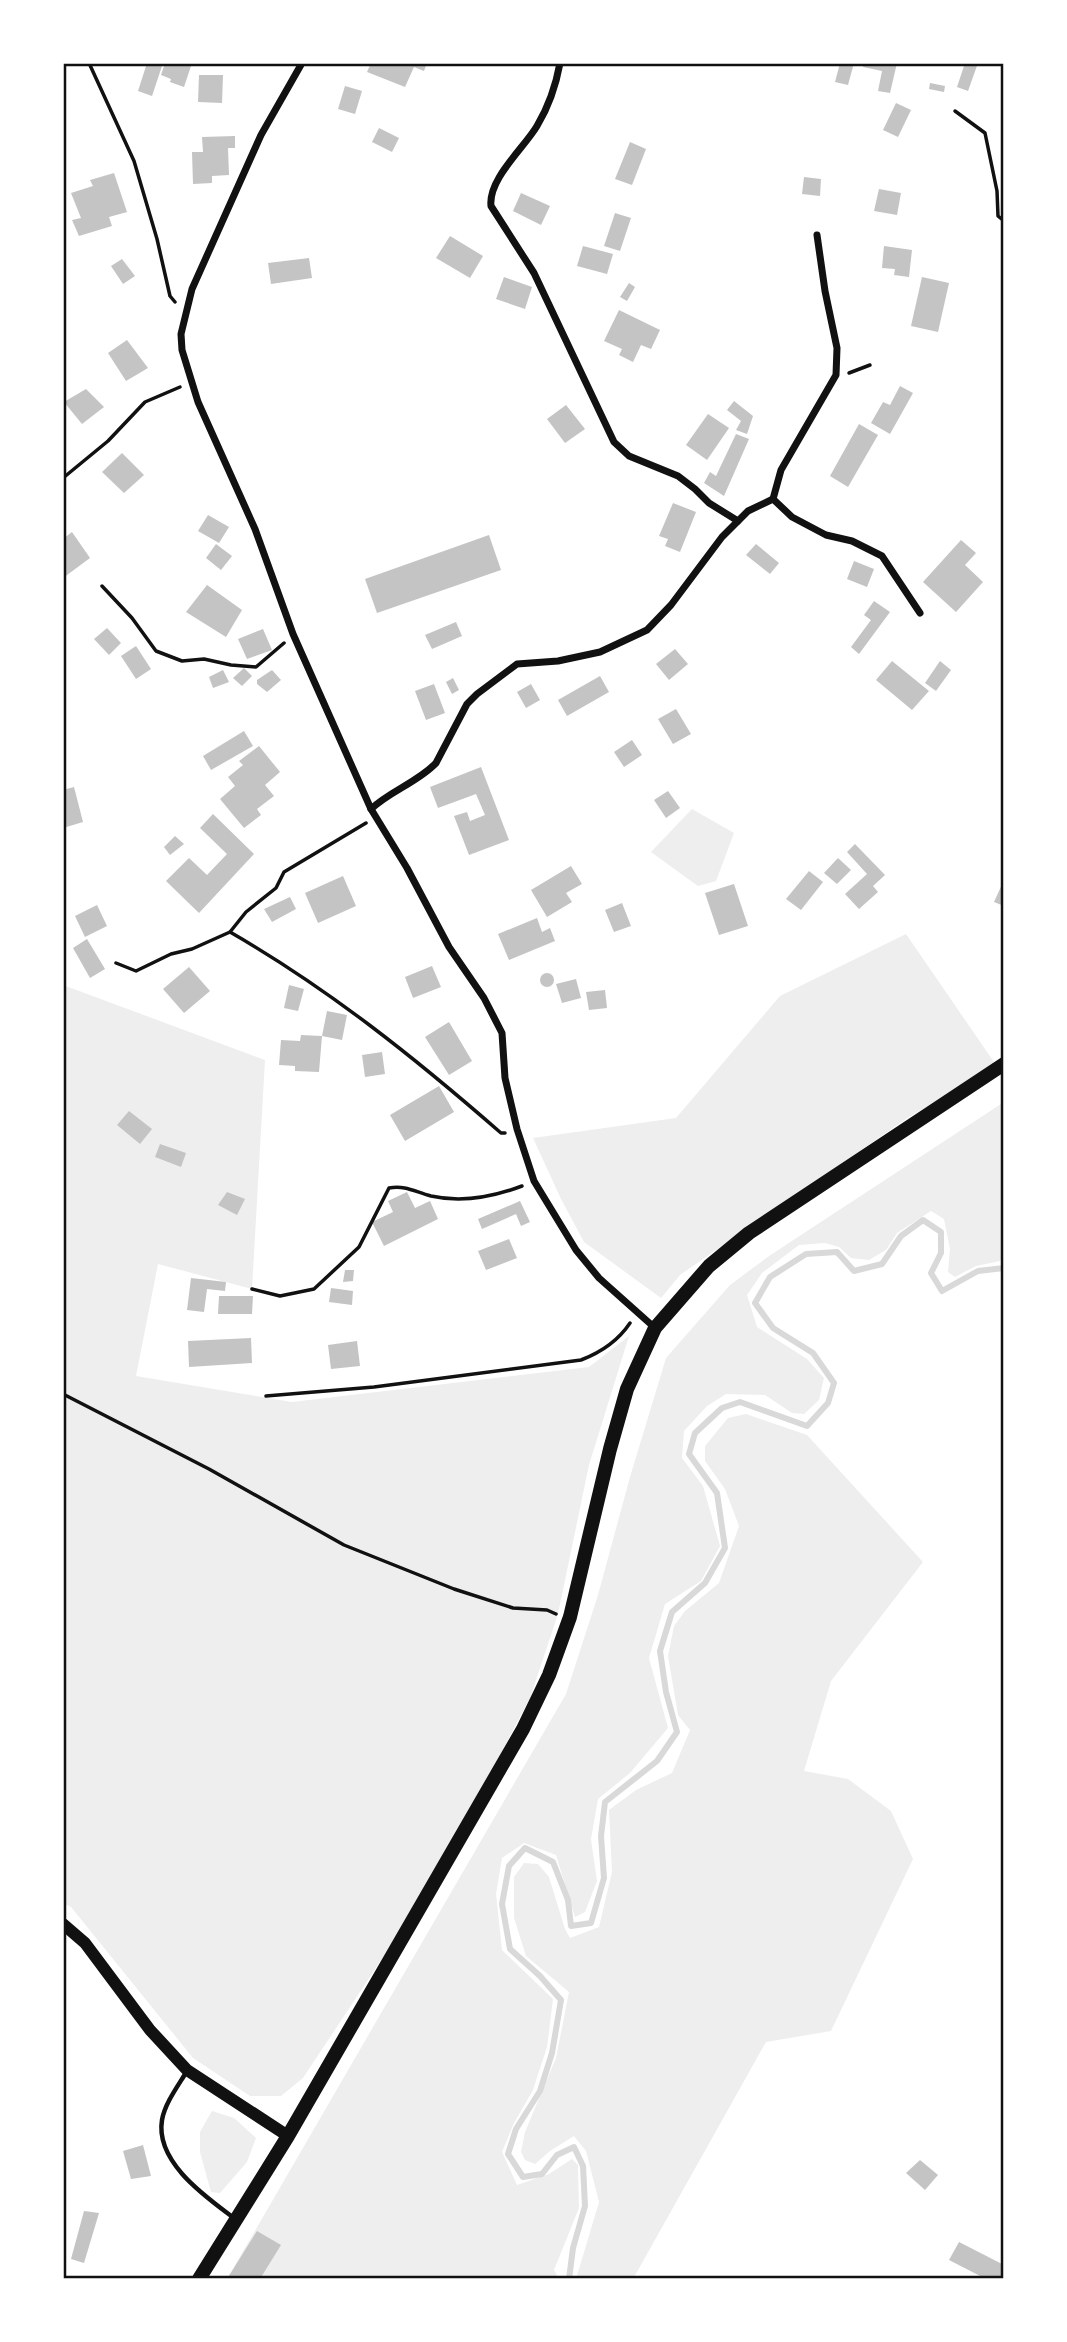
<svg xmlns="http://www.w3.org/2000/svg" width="1067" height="2342" font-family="'Exo 2',sans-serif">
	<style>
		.green { fill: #eee }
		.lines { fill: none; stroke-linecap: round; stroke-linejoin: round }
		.stream { stroke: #d9d9d9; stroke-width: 6 }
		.building { fill: #c4c4c4 }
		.path { stroke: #111; stroke-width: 3.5 }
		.service { stroke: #111; stroke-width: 4.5 }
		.minor { stroke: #111; stroke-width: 7 }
		.secondary { stroke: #111; stroke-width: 12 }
		.trunk { stroke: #111; stroke-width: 14 }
		.neatline { fill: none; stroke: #111; stroke-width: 2.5 }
	</style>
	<rect width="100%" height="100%" fill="#fff"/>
	<g class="green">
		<path d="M692,809L734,833L716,881L698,886L651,852Z"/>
		<path d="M906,934L996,1065L906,1119L680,1275L661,1298L584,1242L561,1199L533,1138L676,1118L780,996Z"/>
		<path d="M63,985L265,1060L252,1289L158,1264L136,1376L292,1402L589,1367L629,1336L589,1465L558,1614L530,1698L485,1783L397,1936L303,2078L281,2096H250L193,2058L71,1907L63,1903Z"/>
		<path d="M1004,1102V1254L1000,1261L976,1266L955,1277L948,1272L950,1249L944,1219L931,1211L897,1233L886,1250L869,1260L851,1258L839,1247L825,1243L799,1245L762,1273L747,1295L757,1327L807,1359L824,1378L819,1400L804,1414L792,1413L765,1395L726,1394L707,1406L684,1431L682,1458L703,1486L720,1546L701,1581L665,1604L649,1658L668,1728L630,1773L598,1799L591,1839L597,1881L585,1912L575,1917L556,1855L524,1843L502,1858L496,1894L502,1950L553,1999L547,2047L533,2090L514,2123L502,2152L517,2185L549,2174L572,2159L578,2165L579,2208L554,2270L559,2279H227L566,1694L598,1595L630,1477L666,1358L730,1285L769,1256Z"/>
		<path d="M746,1414L807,1435L923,1562L831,1681L804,1771L848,1779L891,1811L913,1859L831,2031L766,2042L633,2279H576L599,2202L586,2151L574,2136L550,2151L535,2164L525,2160L521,2152L525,2132L556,2058L569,1992L526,1956L514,1918V1877L524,1863L538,1864L549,1877L565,1929L570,1938L599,1927L612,1872L609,1810L636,1790L672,1773L690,1730L678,1715L668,1656L674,1626L685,1611L719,1583L739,1526L725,1489L705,1461V1446L728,1418Z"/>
		<path d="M212,2111L234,2118L256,2138L247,2162L220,2193L211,2192L200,2152V2132Z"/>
	</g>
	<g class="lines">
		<path class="stream" d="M569,2279L573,2248L585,2206L583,2166L574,2147L557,2155L542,2174L523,2177L508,2154L516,2129L540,2091L552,2053L561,2000L540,1976L510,1949L502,1904L509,1866L525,1848L553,1862L568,1900L571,1926L591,1923L604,1878L601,1836L605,1802L657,1761L677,1732L666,1692L660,1651L672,1612L705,1583L725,1548L717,1493L689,1454L695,1433L722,1408L740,1402L807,1426L828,1403L834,1383L813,1353L773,1328L755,1303L770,1277L806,1254L837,1252L854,1271L882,1264L901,1236L923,1220L941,1232V1253L931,1273L942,1291L978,1271L1004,1268"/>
	</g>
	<g class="building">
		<path d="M147,63H163L152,96L138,91Z"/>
		<path d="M165,63H192L184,87L170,82L171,79L161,75Z"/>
		<path d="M371,63H427L424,71L414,67L405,87L367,72Z"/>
		<path d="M840,63H854L848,85L835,82Z"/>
		<path d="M864,63H897L890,93L878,91L882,71L863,67Z"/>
		<path d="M965,63H978L968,91L957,87Z"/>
		<path d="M199,75H223L222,103L198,102Z"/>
		<path d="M930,83L945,86L944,92L929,89Z"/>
		<path d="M345,86L362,91L355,114L338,109Z"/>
		<path d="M896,103L911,110L898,137L883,130Z"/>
		<path d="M379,128L399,138L392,152L372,142Z"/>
		<path d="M235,136V148H228L229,175L212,176V183L193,184L192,152H203L202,137Z"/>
		<path d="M630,142L646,149L632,185L615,179Z"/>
		<path d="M114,173L127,212L109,217L112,226L79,236L72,220L81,218L71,193L93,186L90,180Z"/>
		<path d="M804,177L821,179L820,196L802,194Z"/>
		<path d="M879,189L901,193L897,215L874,211Z"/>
		<path d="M521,193L550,206L541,225L513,211Z"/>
		<path d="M615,213L631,218L620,251L604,246Z"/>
		<path d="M450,236L483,256L470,278L436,258Z"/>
		<path d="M583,246L613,254L607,274L577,266Z"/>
		<path d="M884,246L912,250L909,277L894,275L895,269L882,268Z"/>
		<path d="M309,258L312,278L271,284L268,263Z"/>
		<path d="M122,259L135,276L123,284L111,266Z"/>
		<path d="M504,277L532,287L525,309L496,299Z"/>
		<path d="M922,277L949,283L938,332L911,326Z"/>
		<path d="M629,283L635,287L627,301L620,297Z"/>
		<path d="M619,310L660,330L651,349L641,345L633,362L619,355L622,349L604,341Z"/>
		<path d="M127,340L148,368L126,381L108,353Z"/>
		<path d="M900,386L913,393L890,434L871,423L883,402L890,405Z"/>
		<path d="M86,389L104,407L82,424L64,402Z"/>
		<path d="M734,401L753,416L747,434L736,430L741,421L727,410Z"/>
		<path d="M566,405L585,429L565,443L547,419Z"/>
		<path d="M708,414L729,428L707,460L686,445Z"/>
		<path d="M859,424L878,435L848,487L830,476Z"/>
		<path d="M736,434L749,439L724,496L704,483L710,472L716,476Z"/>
		<path d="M122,453L144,475L124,493L102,472Z"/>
		<path d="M673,503L696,512L680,552L665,546L668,539L659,536Z"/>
		<path d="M208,515L229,527L219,543L198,531Z"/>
		<path d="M72,532L90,558L63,578V539Z"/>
		<path d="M489,535L501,570L377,613L365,579Z"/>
		<path d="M961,540L976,553L965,565L983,582L956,612L923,582Z"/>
		<path d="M216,544L232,556L221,570L206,558Z"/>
		<path d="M756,544L779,563L770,574L746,555Z"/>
		<path d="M854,561L874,569L867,587L847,579Z"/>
		<path d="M207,585L242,610L226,637L186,612Z"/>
		<path d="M874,601L890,612L859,654L851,647L871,620L864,615Z"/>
		<path d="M456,622L462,636L432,649L425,635Z"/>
		<path d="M107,628L121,643L109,655L94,639Z"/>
		<path d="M263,629L272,650L247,659L238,639Z"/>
		<path d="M136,646L151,669L136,679L121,656Z"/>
		<path d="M675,649L688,664L669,680L656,664Z"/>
		<path d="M892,661L929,691L912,710L876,680Z"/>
		<path d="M940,661L951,670L936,691L925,683Z"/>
		<path d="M244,668L252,676L242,686L233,678Z"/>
		<path d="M223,670L229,682L213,688L209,677Z"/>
		<path d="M272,670L281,680L267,692L257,684V680Z"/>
		<path d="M600,676L609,692L567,716L558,700Z"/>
		<path d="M453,678L459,690L452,694L446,682Z"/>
		<path d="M434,684L445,713L426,720L415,691Z"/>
		<path d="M531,684L540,700L526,708L517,692Z"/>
		<path d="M676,709L691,734L673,744L658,719Z"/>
		<path d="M244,731L253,746L211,770L203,756Z"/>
		<path d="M632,740L642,755L624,767L614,752Z"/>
		<path d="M259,746L280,772L265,785L274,796L257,809L261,815L244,828L220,799L235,786L228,777L243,765L239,761Z"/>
		<path d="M481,767L509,840L469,855L454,816L467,812L470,821L485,815L476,794L438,808L430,787Z"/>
		<path d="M74,787L83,822L63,828V790Z"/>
		<path d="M668,791L680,808L666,818L654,800Z"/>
		<path d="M213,814L254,854L199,913L166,881L189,858L207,875L227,854L200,828Z"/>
		<path d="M175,836L184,844L170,855L164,847Z"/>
		<path d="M855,844L885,875L873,886L878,892L859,909L845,894L867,874L847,852Z"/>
		<path d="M838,858L851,870L837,884L824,873Z"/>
		<path d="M571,866L582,884L566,893L572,902L547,917L531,890Z"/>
		<path d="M809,871L823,882L801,910L786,899Z"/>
		<path d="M343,876L356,906L318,923L305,893Z"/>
		<path d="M1004,880V906L994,902Z"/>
		<path d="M734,884L748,926L719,935L705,893Z"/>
		<path d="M290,897L296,909L272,922L264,909Z"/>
		<path d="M622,903L631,926L614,932L605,910Z"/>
		<path d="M97,905L107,926L85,937L75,916Z"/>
		<path d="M537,918L542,932L550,928L555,941L509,960L498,934Z"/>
		<path d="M87,939L105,969L90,978L73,948Z"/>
		<path d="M432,966L441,987L413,998L405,977Z"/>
		<path d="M189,967L210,991L184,1013L163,989Z"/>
		<circle cx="547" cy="980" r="7"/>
		<path d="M576,979L581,998L562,1003L556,984Z"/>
		<path d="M289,985L304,989L298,1011L284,1008Z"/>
		<path d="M605,990L607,1008L589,1010L586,992Z"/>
		<path d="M327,1011L347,1015L342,1040L322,1036L319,1072L295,1071V1066L279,1065L281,1040L300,1041L301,1035L322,1036Z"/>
		<path d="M449,1022L472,1061L449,1075L425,1037Z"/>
		<path d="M382,1052L385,1074L365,1077L362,1055Z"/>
		<path d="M439,1086L454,1112L405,1141L390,1115Z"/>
		<path d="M129,1111L152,1129L140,1144L117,1125Z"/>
		<path d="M160,1144L186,1153L181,1167L155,1157Z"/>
		<path d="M227,1192L245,1199L237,1215L218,1205Z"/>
		<path d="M407,1192L415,1208L430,1201L438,1219L384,1246L372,1222L393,1212L388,1201Z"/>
		<path d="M520,1201L530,1222L521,1226L516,1214L482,1229L478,1219Z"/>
		<path d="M509,1239L517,1258L486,1270L478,1251Z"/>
		<path d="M345,1270H354L353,1281L343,1282Z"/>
		<path d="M191,1278L226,1282L225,1291L207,1289L204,1312L187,1310Z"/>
		<path d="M331,1288L353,1291L352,1305L329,1302Z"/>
		<path d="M219,1296H253L252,1314H218Z"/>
		<path d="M251,1338L252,1363L189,1367L188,1341Z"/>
		<path d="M357,1341L360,1366L331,1369L328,1345Z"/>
		<path d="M143,2145L151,2176L131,2179L123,2151Z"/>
		<path d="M920,2160L938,2175L925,2190L906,2173Z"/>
		<path d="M84,2211L99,2213L84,2263L71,2259Z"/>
		<path d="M257,2231L281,2245L260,2279H227Z"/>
		<path d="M959,2242L1004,2265V2274L1001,2279H986L949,2260Z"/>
	</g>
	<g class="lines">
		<g class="path">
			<path d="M89,63L134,161L157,239L170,296L175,302"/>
			<path d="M955,111L985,133L997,191L998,216L1004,221"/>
			<path d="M849,373L870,365"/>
			<path d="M63,478L108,441L145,402L180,387"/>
			<path d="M102,586L132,618L156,651L182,661L204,659L231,665L256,667L284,643"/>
			<path d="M230,932C329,989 415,1058 501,1133H505"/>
			<path d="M116,963L136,971L171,954L192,949L230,932L246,912L276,888L284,872L366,823"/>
			<path d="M252,1289L280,1296L314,1289L359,1247L389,1188C406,1185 415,1192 431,1196C462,1203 493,1197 522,1186"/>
			<path d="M63,1394L209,1469L344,1545L454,1589L513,1608L547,1610L556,1614"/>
			<path d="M266,1396L374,1387L581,1360C602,1352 618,1341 630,1323"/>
		</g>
		<path class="service" d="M187,2071C178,2086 165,2103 162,2120C155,2162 206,2197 234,2218"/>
		<g class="minor">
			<path d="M302,63L261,135L192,289L181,334L182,350L198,402L255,529L293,634L371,809L407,868L449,947L484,998L502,1033L505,1078L517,1129L534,1181L576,1250L599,1278L655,1328"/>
			<path d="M560,63C556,85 549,106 537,126C524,148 488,179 491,206L534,273L614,442L629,456L678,476L695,489L709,503L738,521"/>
			<path d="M773,499L792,517L826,535L852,541L882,556L920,613"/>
			<path d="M371,809C390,791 418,782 436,763L467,704L477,694L517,664L558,661L600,652L647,630L671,605L722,537L748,511L773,499L781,470L836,375L837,348L825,291L817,235"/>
		</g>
		<path class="secondary" d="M63,1924L85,1943L150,2030L187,2070L288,2136"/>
		<path class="trunk" d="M199,2279L288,2136L523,1729L549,1675L570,1617L610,1449L627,1389L655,1328L709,1266L749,1233L1004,1064"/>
	</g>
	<rect width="1067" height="2342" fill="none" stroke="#ffffff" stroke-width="130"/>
	<rect x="65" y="65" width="937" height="2212" class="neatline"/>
</svg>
